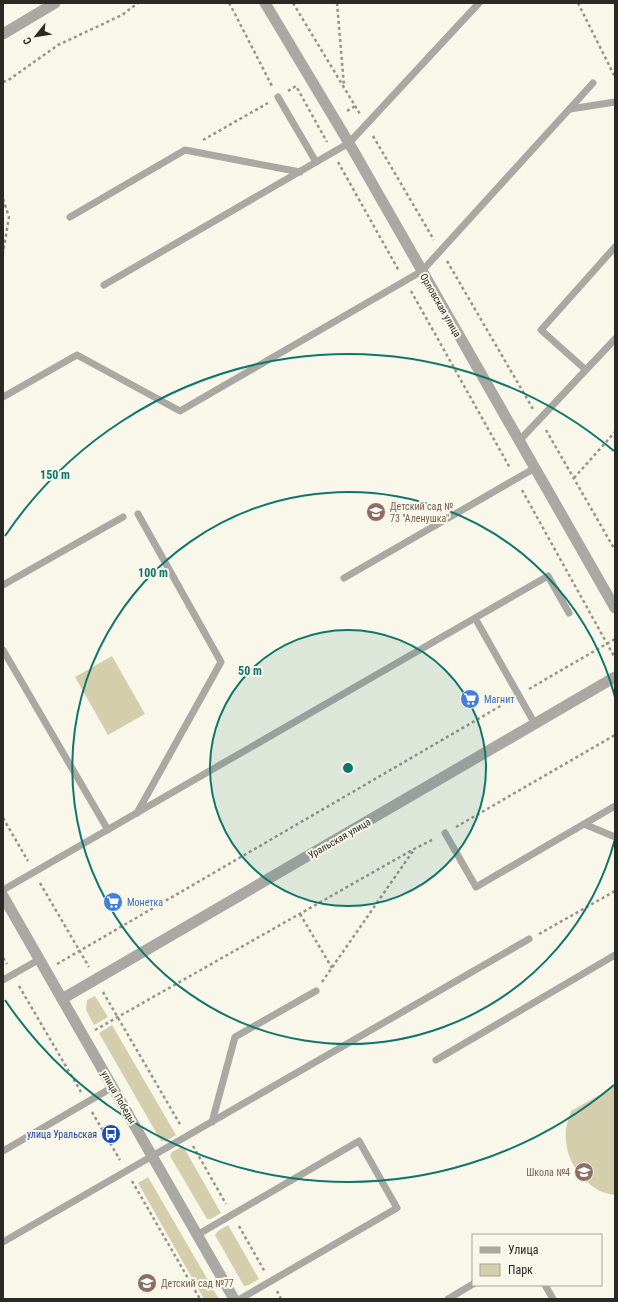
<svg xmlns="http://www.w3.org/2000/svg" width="618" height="1302" font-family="'Roboto Condensed',sans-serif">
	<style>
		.green { fill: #d5ceac }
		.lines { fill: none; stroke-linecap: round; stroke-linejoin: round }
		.path { stroke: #97958b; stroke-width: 2.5; stroke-dasharray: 3 3; stroke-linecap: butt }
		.service { stroke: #aaa8a2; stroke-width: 7 }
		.minor { stroke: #aaa8a2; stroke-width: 11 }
		.tertiary { stroke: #aaa8a2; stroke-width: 11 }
		.ring { fill: none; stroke: #0f766e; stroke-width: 2 }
		.labels { text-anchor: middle; stroke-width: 4; stroke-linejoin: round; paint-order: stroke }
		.street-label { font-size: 10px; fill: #2a2924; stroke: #f9f7e9 }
		.education-label { font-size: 10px; fill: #785e54; stroke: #f9f7e9; text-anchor: start }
		.shop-label { font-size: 10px; fill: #366cbe; stroke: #f9f7e9; text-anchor: start }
		.transit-label { font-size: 10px; fill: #164399; stroke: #f9f7e9; text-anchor: end }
		.centre { fill: #0f766e; stroke: #f9f7e9; stroke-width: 2 }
		.ring-label { font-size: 12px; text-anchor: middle; font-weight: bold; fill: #0f766e; stroke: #f9f7e9; stroke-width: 4; stroke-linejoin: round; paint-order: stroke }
	</style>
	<rect width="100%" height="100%" fill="#f9f7e9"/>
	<g class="green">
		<path d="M112,656L145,714L108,735L75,677Z"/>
		<path d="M95,996L108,1017L94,1025L86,1010L87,1000Z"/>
		<path d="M112,1025L176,1135L166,1141H161L99,1033Z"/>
		<path d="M615,1086V1195C610,1194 604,1193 600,1191C578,1179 563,1155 566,1129C567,1123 569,1117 571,1111Z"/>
		<path d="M183,1146L221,1213L211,1219H207L170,1156L172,1152Z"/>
		<path d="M148,1177L219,1299H204L138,1183Z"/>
		<path d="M228,1225L259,1279L249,1285L244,1286L215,1235L218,1231Z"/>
	</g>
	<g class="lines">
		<g class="path">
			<path d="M229,3L235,14L273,88"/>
			<path d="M293,3L360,114"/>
			<path d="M337,3L344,86"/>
			<path d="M578,3L615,77"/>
			<path d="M3,82L10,79L58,45L122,15L138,3"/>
			<path d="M288,91L296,86L327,142"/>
			<path d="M347,111L355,106"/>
			<path d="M373,136L434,240"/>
			<path d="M203,140L268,103"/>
			<path d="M338,162L399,271"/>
			<path d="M3,199L9,217L3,253"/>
			<path d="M447,261L533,409"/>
			<path d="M411,291L510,468"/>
			<path d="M546,430L615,550"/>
			<path d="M574,478L615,432"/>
			<path d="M522,490L615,658"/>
			<path d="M529,689L615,639"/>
			<path d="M3,818L28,861"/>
			<path d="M456,827L615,735"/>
			<path d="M40,883L89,967"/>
			<path d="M300,914L332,968"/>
			<path d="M539,934L615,891"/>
			<path d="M3,958L7,964"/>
			<path d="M57,964L509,701"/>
			<path d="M322,982L413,851"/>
			<path d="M19,986L81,1092"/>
			<path d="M103,992L181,1126"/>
			<path d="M95,1030L414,849L434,839"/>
			<path d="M92,1112L120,1160"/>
			<path d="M193,1146L226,1204"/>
			<path d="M132,1181L200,1299"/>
			<path d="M239,1226L265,1272"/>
			<path d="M277,1291L281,1299"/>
		</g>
		<g class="service">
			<path d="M278,97L316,162"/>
			<path d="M570,109L615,102"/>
			<path d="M70,217L185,150L300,172"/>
			<path d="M104,285L349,143L479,3"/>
			<path d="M586,370L541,330L615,247"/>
			<path d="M3,397L77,355L180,411L422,271L593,83"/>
			<path d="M519,441L615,339"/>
			<path d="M344,578L535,468"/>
			<path d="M3,585L123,517"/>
			<path d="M3,650L108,830"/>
			<path d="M535,724L475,618L548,576L569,613"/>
			<path d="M137,813L221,662L138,514"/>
			<path d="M584,824L615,806"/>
			<path d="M445,833L476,887L584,824L615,837"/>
			<path d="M3,890L475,618"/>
			<path d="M3,980L40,959"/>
			<path d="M436,1060L615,955"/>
			<path d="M212,1122L235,1037L316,991"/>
			<path d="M3,1151L113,1087"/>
			<path d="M197,1235L359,1141L397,1208L240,1299"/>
			<path d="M3,1242L529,939"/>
			<path d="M545,1285L553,1299"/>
			<path d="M448,1299L473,1284"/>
		</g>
		<path class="minor" d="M62,999L615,677"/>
		<g class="tertiary">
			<path d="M265,3L349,143L615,608"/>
			<path d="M3,34L55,3"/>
			<path d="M3,896L234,1299"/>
		</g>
	</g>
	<circle cx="348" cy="768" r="138" fill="#0f766e" fill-opacity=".12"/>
	<g class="ring">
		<circle cx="348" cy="768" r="138"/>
		<path d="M615 839A276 276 0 1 1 615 697"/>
		<path d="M614 1085A414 414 0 0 1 5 1000M5 536A414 414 0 0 1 614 451"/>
	</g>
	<defs>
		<symbol id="school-disc" viewBox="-11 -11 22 22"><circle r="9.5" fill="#8d6e63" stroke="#f9f7e9"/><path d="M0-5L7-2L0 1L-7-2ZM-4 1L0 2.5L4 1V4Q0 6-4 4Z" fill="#fff"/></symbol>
		<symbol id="supermarket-disc" viewBox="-11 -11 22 22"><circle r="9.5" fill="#3f7fe0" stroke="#f9f7e9"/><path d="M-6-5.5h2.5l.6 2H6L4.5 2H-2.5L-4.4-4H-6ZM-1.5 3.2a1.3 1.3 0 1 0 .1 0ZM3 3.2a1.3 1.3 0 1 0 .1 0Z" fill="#fff"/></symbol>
		<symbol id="bus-disc" viewBox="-11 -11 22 22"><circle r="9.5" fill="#1a4fb4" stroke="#f9f7e9"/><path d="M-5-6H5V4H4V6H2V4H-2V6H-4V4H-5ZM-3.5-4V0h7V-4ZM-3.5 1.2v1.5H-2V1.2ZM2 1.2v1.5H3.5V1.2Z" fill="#fff"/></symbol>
	</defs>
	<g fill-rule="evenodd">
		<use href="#school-disc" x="365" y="501" width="22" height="22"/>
		<use href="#supermarket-disc" x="459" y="688" width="22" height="22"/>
		<use href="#supermarket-disc" x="102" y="891" width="22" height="22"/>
		<use href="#bus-disc" x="100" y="1123" width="22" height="22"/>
		<use href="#school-disc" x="573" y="1161" width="22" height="22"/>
		<use href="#school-disc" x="136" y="1272" width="22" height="22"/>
	</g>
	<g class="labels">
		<g class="street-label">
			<text transform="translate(441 305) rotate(60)" y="4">Орловская улица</text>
			<text transform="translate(339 838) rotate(-30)" y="4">Уральская улица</text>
			<text transform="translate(119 1097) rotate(60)" y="4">улица Победы</text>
		</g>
		<g class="education-label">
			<text x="390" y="510">Детский сад №<tspan x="390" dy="12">73 "Аленушка"</tspan></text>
			<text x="570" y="1176" text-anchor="end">Школа №4</text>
			<text x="161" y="1287">Детский сад №77</text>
		</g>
		<g class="shop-label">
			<text x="484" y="703">Магнит</text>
			<text x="127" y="906">Монетка</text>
		</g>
		<g class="transit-label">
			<text x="97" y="1138">улица Уральская</text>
		</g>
	</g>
	<circle cx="348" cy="768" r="6" class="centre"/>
	<g class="ring-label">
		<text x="55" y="479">150 m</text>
		<text x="153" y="577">100 m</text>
		<text x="250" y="675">50 m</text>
	</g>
	<rect width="618" height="1302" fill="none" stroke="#2a2924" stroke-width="8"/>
	<rect x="472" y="1234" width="130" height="52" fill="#f9f7e9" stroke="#a6a59a"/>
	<rect x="480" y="1247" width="20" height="6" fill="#aaa8a2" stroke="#a6a59a"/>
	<text x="508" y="1254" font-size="12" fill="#2a2924">Улица</text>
	<rect x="480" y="1264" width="20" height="12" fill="#d5ceac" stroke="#a6a59a"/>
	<text x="508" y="1274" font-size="12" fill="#2a2924">Парк</text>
	<g transform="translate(36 36) rotate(240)" stroke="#f9f7e9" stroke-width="3" paint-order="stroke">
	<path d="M0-3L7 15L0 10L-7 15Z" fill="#2a2924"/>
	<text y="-6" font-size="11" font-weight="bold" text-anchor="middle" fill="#2a2924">С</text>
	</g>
</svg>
